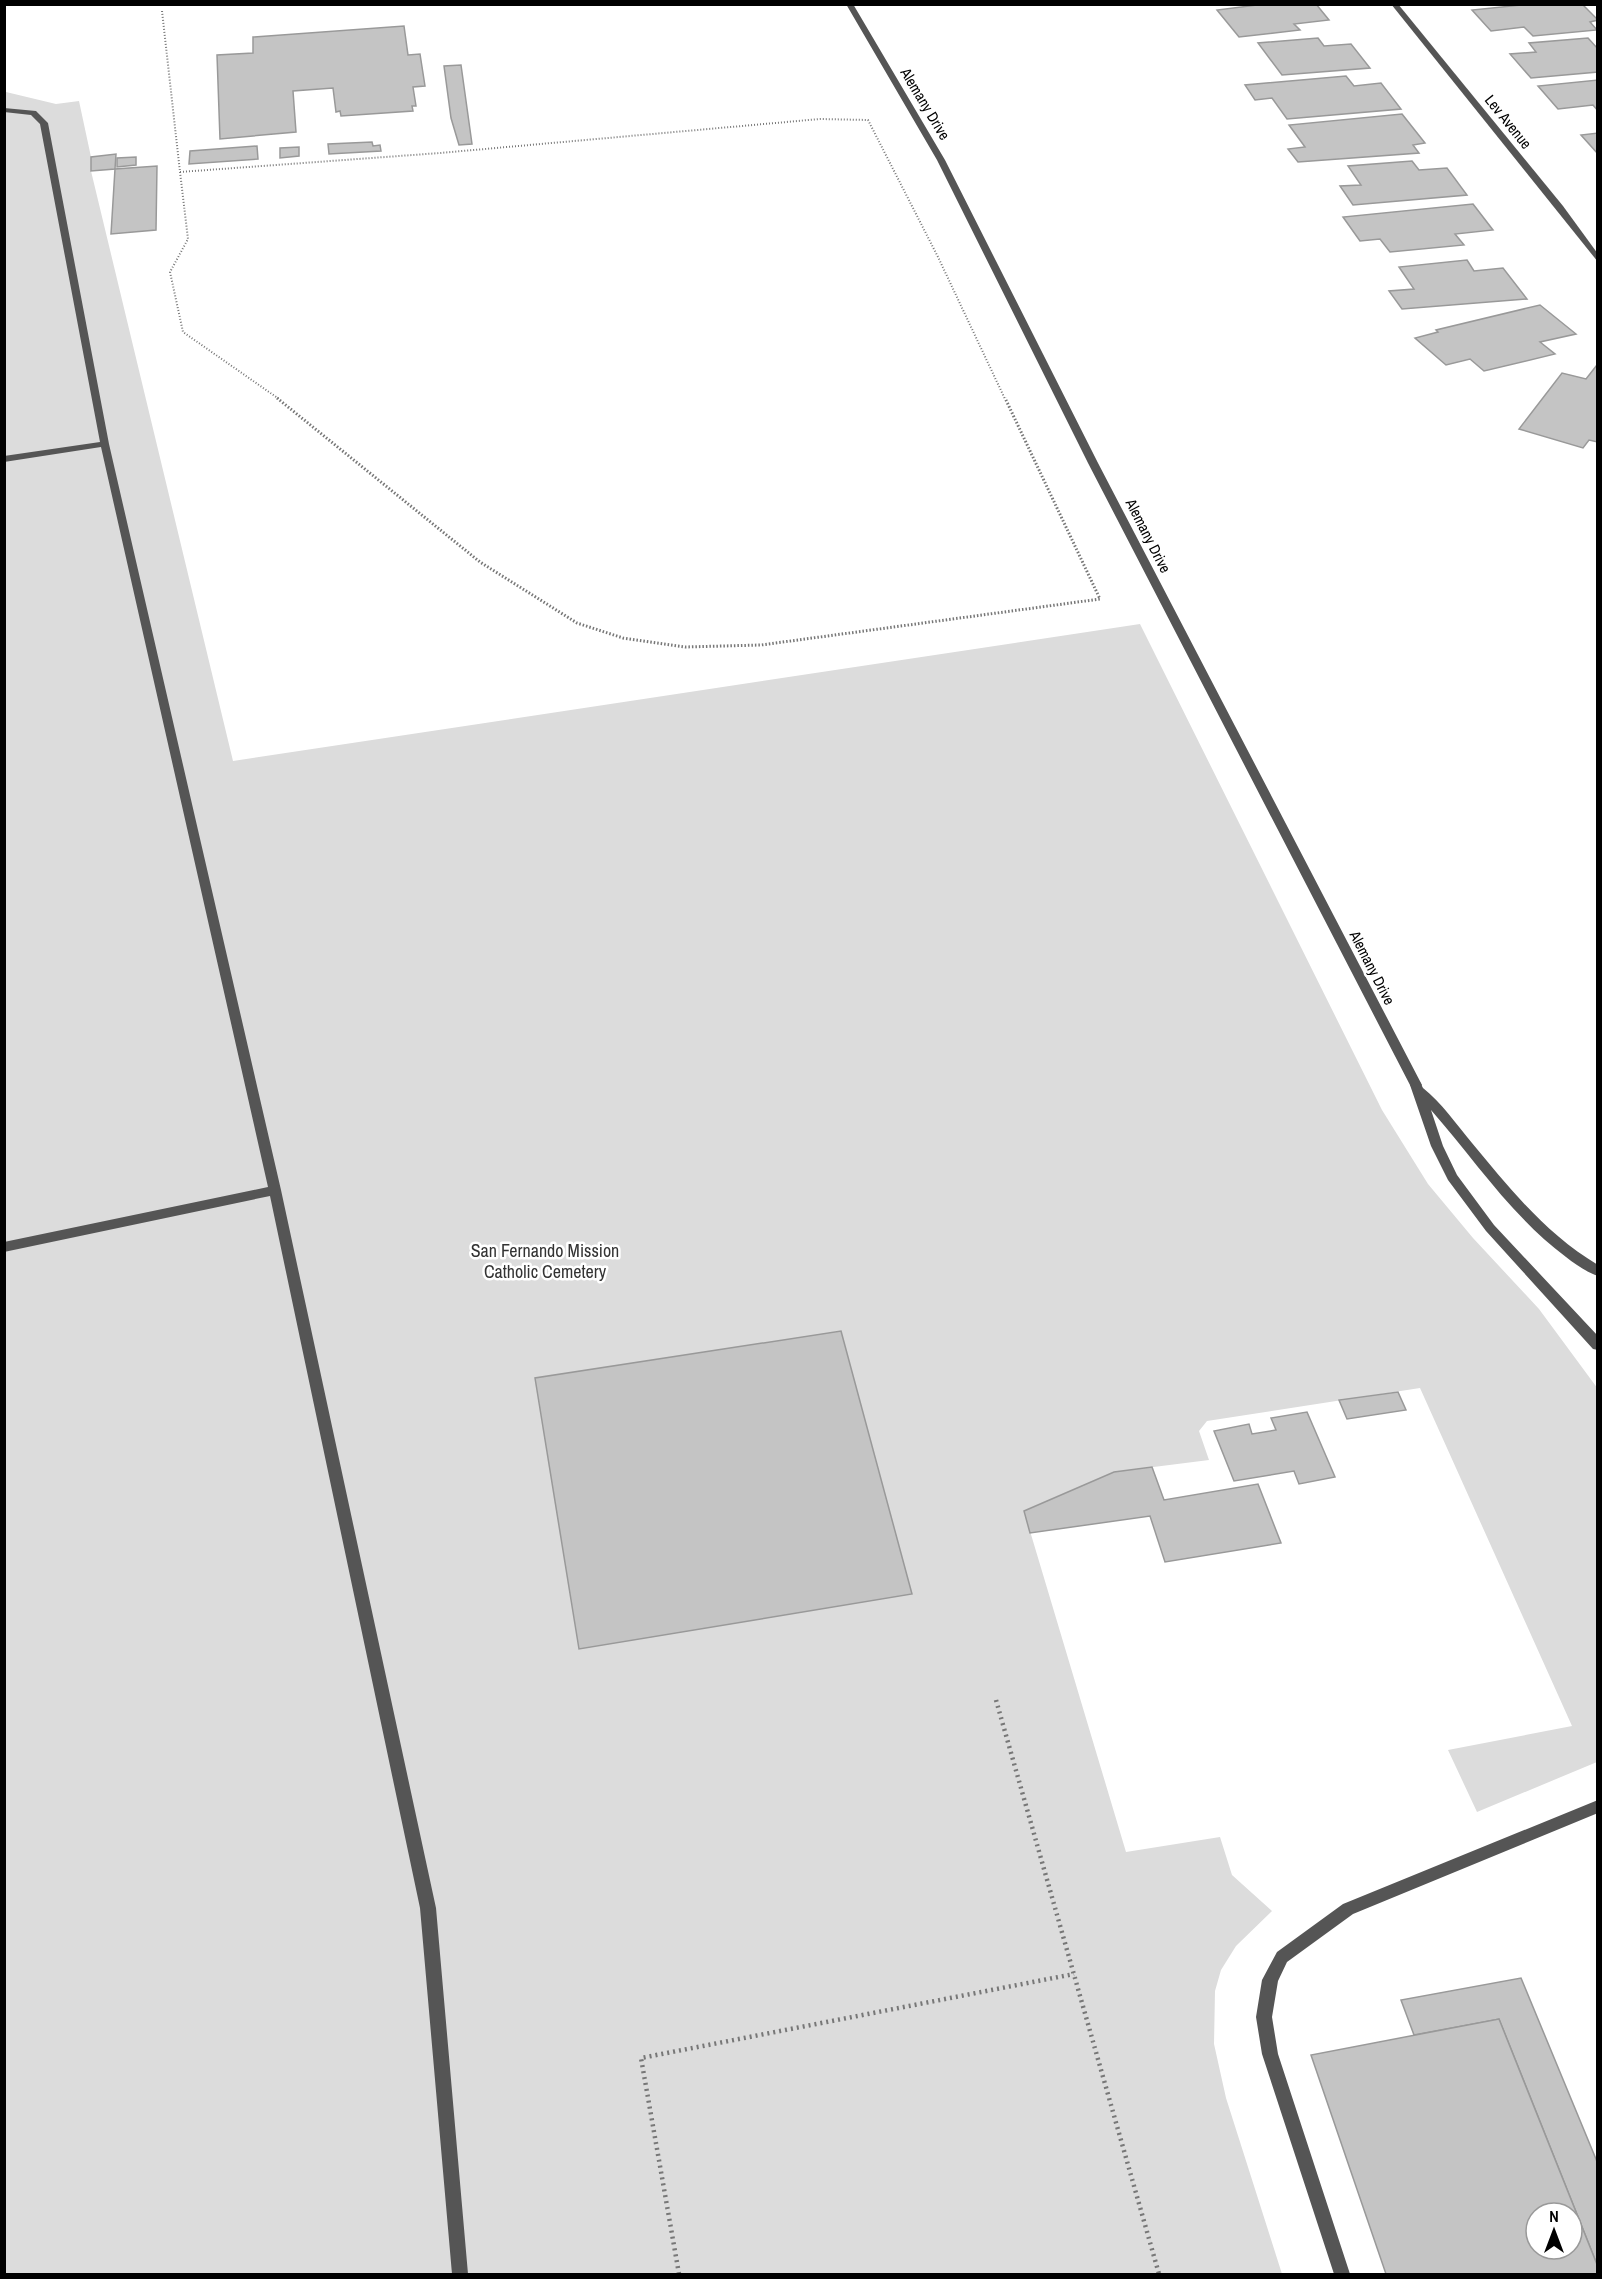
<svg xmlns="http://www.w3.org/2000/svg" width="1602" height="2279" font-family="'Archivo Narrow',sans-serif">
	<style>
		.green { fill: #dcdcdc }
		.building { fill: #c4c4c4; stroke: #999; stroke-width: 1.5; fill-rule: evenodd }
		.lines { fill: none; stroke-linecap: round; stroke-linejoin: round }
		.path-far2 { stroke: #777; stroke-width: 2; stroke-dasharray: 1 2; stroke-linecap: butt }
		.path-far1 { stroke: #777; stroke-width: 3; stroke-dasharray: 1.5 2; stroke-linecap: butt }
		.path { stroke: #777; stroke-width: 4.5; stroke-dasharray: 2 4; stroke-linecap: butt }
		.lane { fill: #555; fill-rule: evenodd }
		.street { fill: #555; fill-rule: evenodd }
		.labels { text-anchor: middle; stroke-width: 5; stroke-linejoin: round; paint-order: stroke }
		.far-street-label { font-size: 15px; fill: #000; stroke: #fff }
		.park-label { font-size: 18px; fill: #333; stroke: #fff }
	</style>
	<rect width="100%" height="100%" fill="#fff"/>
	<path class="green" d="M5,87L6,92L56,104L79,101L91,157V171L233,761L1140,624L1382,1110L1428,1184L1473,1238L1539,1309L1598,1389L1597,1762L1477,1812L1448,1750L1572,1726L1420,1388L1207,1421L1199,1431L1209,1460L1114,1472L1024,1511L1126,1852L1220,1837L1232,1875L1272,1911L1236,1946L1221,1970L1215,1991L1214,2044L1226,2098L1282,2274H5Z"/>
	<g class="building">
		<path d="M1265,4H1316L1329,20L1294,24L1300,30L1239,37L1217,10Z"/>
		<path d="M1531,4H1582L1598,20L1590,22L1597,30L1533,36L1524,27L1491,31L1472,10Z"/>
		<path d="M404,26L408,55L420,54L425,86L413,87L416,106H412L413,111L341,116L340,111L336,112L333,88L293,91L296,132L220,139L217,55L253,53V37Z"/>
		<path d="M1318,38L1324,46L1351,44L1370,68L1282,75L1258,43Z"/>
		<path d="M1588,38L1598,49V72L1531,78L1510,54L1536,52L1529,43Z"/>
		<path d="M461,65L472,144L459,145L451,118L444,66Z"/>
		<path d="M1346,76L1354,86L1381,83L1401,109L1287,119L1272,98L1255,100L1245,85Z"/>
		<path d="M1598,80V111L1593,105L1558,109L1538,86Z"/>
		<path d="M1402,114L1425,143L1413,145L1419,153L1298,162L1288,149L1305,147L1289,125Z"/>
		<path d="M1598,133V154L1581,135Z"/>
		<path d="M372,142L373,146L380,145L381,151L329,154L328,144Z"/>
		<path d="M257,146L258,159L189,164L190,151Z"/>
		<path d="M299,147V156L280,158V148Z"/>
		<path d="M116,154L115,169L91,171V157Z"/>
		<path d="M136,157V165L117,167V158Z"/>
		<path d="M1412,161L1419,170L1447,168L1467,195L1353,205L1340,186L1361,185L1348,166Z"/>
		<path d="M157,166L156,230L111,234L115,169Z"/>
		<path d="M1473,204L1493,230L1455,234L1464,245L1390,252L1380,239L1360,241L1343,217Z"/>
		<path d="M1467,260L1474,271L1503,268L1527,299L1402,309L1389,291L1414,289L1399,267Z"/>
		<path d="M1540,305L1576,334L1540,342L1555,354L1484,371L1470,359L1446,365L1415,338L1438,332L1436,330Z"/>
		<path d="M1597,365L1598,442L1589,440L1583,448L1519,429L1562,373L1586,379Z"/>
		<path d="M841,1331L912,1594L579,1649L535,1378Z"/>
		<path d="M1398,1392L1406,1410L1347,1419L1339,1400Z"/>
		<path d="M1307,1412L1335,1477L1299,1484L1294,1471L1234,1481L1214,1431L1249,1424L1252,1434L1276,1430L1271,1418Z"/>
		<path d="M1152,1467L1164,1500L1258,1484L1281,1543L1165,1562L1150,1516L1030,1533L1024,1511L1114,1472Z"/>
		<path d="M1521,1978L1598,2164V2267L1499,2019L1414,2035L1401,2000Z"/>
		<path d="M1499,2019L1598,2267V2274H1386L1311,2055ZM1536,2213H1572V2249H1536Z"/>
	</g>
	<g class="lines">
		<g class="path-far2">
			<path d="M162,11L180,172"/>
			<path d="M180,172L188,239L170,272L183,332L279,399"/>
			<path d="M180,172L440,153L820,119L868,120L938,257L1005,399"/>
		</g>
		<path class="path-far1" d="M277,398L480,562L577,623L623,638L685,647L761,645L1100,599L1005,398"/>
		<g class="path">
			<path d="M996,1700L1159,2274"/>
			<path d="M679,2274L641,2058L1074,1974"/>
		</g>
		<g class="lane">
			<path d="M4,108L36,111L48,123L109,444L281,1190L436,1908L468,2274H452L420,1908L270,1196L4,1252V1242L268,1187L101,447L4,462V456L100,442L40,124L31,115L4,112Z"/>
			<path d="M1416,1081L1420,1082L1423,1088C1441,1102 1457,1125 1472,1143C1510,1189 1546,1234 1598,1265V1276C1586,1272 1575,1264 1566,1257C1512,1217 1475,1160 1431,1110L1443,1146L1457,1175L1494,1225L1598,1336V1350L1593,1349L1486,1231L1448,1180L1431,1146L1410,1085Z"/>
			<path d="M1598,1800V1813L1353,1914L1287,1962L1278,1981L1272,2017L1278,2054L1350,2274H1334L1262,2054L1256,2017L1262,1980L1277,1952L1343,1904Z"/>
		</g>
		<g class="street">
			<path d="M846,4H853L945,160L1098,463L1422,1085L1420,1088H1412L1410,1085L1088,463L937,160Z"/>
			<path d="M1391,4H1398L1563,206L1598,254V262Z"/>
		</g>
	</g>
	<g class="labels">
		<g class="far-street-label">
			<text transform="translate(925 104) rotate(59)" y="5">Alemany Drive</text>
			<text transform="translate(1508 122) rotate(51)" y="5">Lev Avenue</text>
			<text transform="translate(1148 536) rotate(63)" y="5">Alemany Drive</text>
			<text transform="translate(1372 968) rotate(63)" y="5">Alemany Drive</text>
		</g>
		<g class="park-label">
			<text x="545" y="1257">San Fernando Mission<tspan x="545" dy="21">Catholic Cemetery</tspan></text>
		</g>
	</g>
	<rect width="1602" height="2279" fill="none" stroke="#000000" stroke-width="12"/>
	<g transform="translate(1554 2231)"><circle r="28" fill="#ffffff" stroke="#999999" stroke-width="1.5"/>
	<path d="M0-4.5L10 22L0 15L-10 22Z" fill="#000000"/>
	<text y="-9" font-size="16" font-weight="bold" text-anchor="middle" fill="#000000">N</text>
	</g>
</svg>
